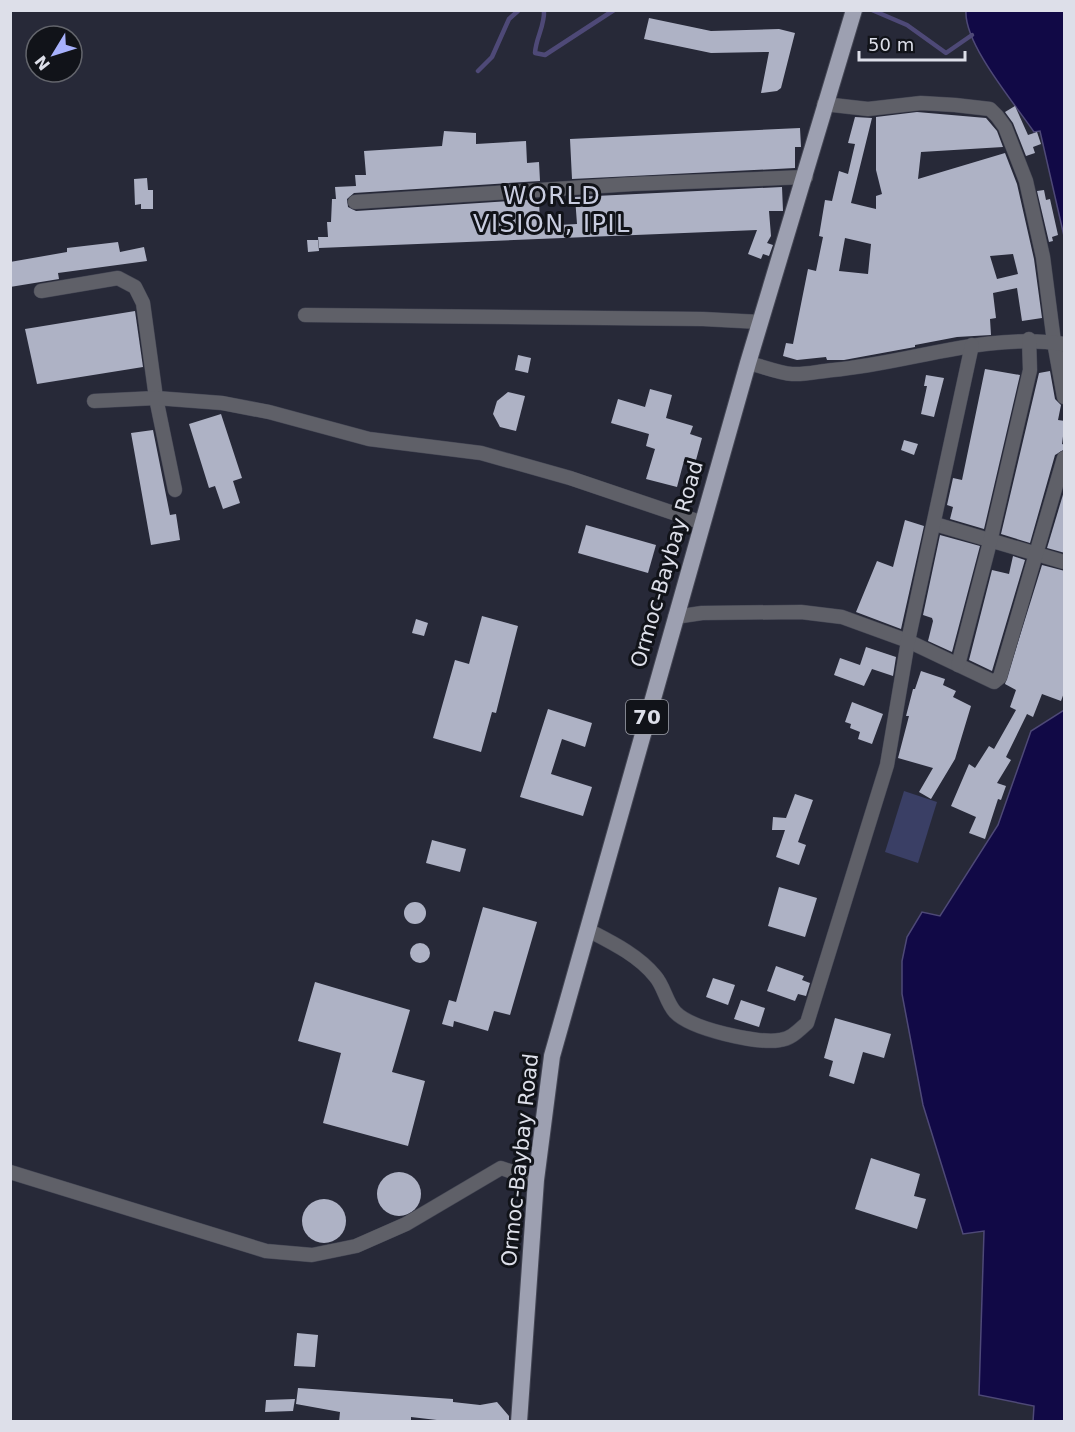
<svg xmlns="http://www.w3.org/2000/svg" width="1075" height="1432" font-family="'DejaVu Sans',sans-serif">
	<style>
		.green { fill: #3a3f65 }
		.water { fill: #110946; stroke: #4e4977; stroke-width: 1.5 }
		.lines { fill: none; stroke-linecap: round; stroke-linejoin: round }
		.stream { stroke: #4e4977; stroke-width: 4.5 }
		.building { fill: #aeb2c5; fill-rule: evenodd }
		.minor-casing { stroke: #444654; stroke-width: 15 }
		.trunk-casing { stroke: #444654; stroke-width: 18 }
		.minor { stroke: #5f6068; stroke-width: 14 }
		.trunk { stroke: #9da0b1; stroke-width: 16 }
		.labels { text-anchor: middle; stroke-width: 6; stroke-linejoin: round; paint-order: stroke }
		.shield { fill: #111319; stroke: #a0a2ab; stroke-width: 1.5 }
		.shield-label { font-size: 20px; font-weight: bold; fill: #dddfe9 }
		.street-label { font-size: 21px; fill: #dddfe9; stroke: #111319 }
		.quarter-label { font-size: 24px; letter-spacing: 1.5px; fill: #c9cde0; stroke: #111319 }
	</style>
	<rect width="100%" height="100%" fill="#272938"/>
	<path class="green" d="M904,791L937,802L918,863L885,852Z"/>
	<g class="water">
		<path d="M966,11H1064V236L1040,131L1034,132C1015,104 964,44 966,11Z"/>
		<path d="M1064,710V1421L1033,1422L1034,1406L979,1395L984,1231L963,1234L923,1105L902,994V961L907,937L922,912L940,916L998,825L1031,731Z"/>
	</g>
	<g class="lines">
		<g class="stream">
			<path d="M544,10C545,26 536,37 535,53L545,55L614,10"/>
			<path d="M872,10L907,25L946,53L972,35"/>
			<path d="M478,71L492,57L509,19L519,10"/>
		</g>
	</g>
	<g class="building">
		<path d="M649,18L711,31L779,29L795,33L781,88L777,91L761,93L769,52L711,53L644,39Z"/>
		<path d="M1015,106L1028,135L1037,132L1041,144L1033,147L1035,153L1026,156L1013,123L1005,112Z"/>
		<path d="M917,112L986,118L997,131L1003,147L921,152L918,179L1005,153L1017,184L1034,259L1042,318L1022,321L1017,288L993,293L996,318L990,319L991,335L957,337L915,345V347L844,360H827L826,357L797,360L783,356L786,343L793,344L808,269L816,271L823,237L819,236L825,200L832,201L839,171L848,174L855,144L848,143L855,117L872,118L851,203L876,209V196L882,194L876,170V117ZM845,238L871,244L868,274L839,271ZM1013,254L1018,274L997,279L990,256Z"/>
		<path d="M800,128L801,147H795V168L572,179L570,139Z"/>
		<path d="M444,131L476,133V144L526,141L527,163L539,162L540,181L354,193L347,199L348,207L356,211L539,199L540,226L577,224L575,197L782,187L783,211H769L771,236L767,243L773,245L769,256L763,254L761,259L748,254L757,230L319,248L318,237H328L327,222H331L332,199H336L335,187L356,186L355,175H366L364,151L442,146Z"/>
		<path d="M147,178L148,190H153V209H141V204L135,205L134,179Z"/>
		<path d="M1044,190L1046,200L1050,199L1058,235L1052,237L1053,241L1049,242L1037,191Z"/>
		<path d="M307,240H318L319,251L308,252Z"/>
		<path d="M118,242L120,252L144,247L147,261L58,273L59,279L10,287V262L67,252V248Z"/>
		<path d="M135,311L143,367L37,384L25,329Z"/>
		<path d="M518,355L531,358L528,373L515,370Z"/>
		<path d="M985,369L1020,375L984,529L950,519L953,507L947,505L953,478L962,480Z"/>
		<path d="M1050,371L1055,399L1061,405L1058,420L1065,421L1062,444L1065,445V449L1055,455L1030,543L1001,534L1039,373Z"/>
		<path d="M926,375L944,378L934,417L921,414L927,386H924Z"/>
		<path d="M650,389L672,395L666,418L693,426L690,434L702,438L696,460L685,457L677,487L646,479L655,449L646,446L649,434L611,423L618,399L645,407Z"/>
		<path d="M508,392L525,396L516,431L500,427L493,414L497,401Z"/>
		<path d="M221,414L242,478L233,481L240,503L223,509L215,486L209,488L189,424Z"/>
		<path d="M153,430L170,515L176,514L180,540L151,545L131,433Z"/>
		<path d="M904,440L918,444L914,455L901,450Z"/>
		<path d="M1065,488V553L1047,548Z"/>
		<path d="M905,520L924,526L901,629L856,612L877,561L893,567Z"/>
		<path d="M586,525L656,545L648,573L578,553Z"/>
		<path d="M940,535L980,546L952,652L928,641L933,621L932,618L923,615Z"/>
		<path d="M1013,556L1025,560L992,671L969,660L992,570L1009,574Z"/>
		<path d="M1042,565L1065,571V690L1061,701L1042,694L1033,717L1027,714L1006,757L1011,760L997,783L1006,786L1001,800L998,799L985,839L969,833L976,817L951,806L969,764L975,768L989,746L994,749L1016,710L1010,707L1016,690L1005,684Z"/>
		<path d="M482,616L518,626L496,713L492,712L481,752L433,738L455,660L469,664Z"/>
		<path d="M416,619L428,623L424,636L412,633Z"/>
		<path d="M866,647L896,657L893,676L872,669L864,686L834,675L840,658L860,665Z"/>
		<path d="M921,671L945,679L943,685L956,691L953,697L971,706L955,759L931,799L919,792L933,768L898,758L909,716H906L913,689H915Z"/>
		<path d="M852,702L883,714L872,744L858,739L860,732L850,728L851,724L845,722Z"/>
		<path d="M548,709L592,723L585,747L562,739L551,774L592,787L583,816L520,797Z"/>
		<path d="M795,794L813,800L798,842L806,845L799,865L776,857L785,830H772L773,817L786,818Z"/>
		<path d="M432,840L466,849L460,872L426,863Z"/>
		<path d="M779,887L817,898L805,937L768,926Z"/>
		<circle cx="415" cy="913" r="11"/>
		<path d="M483,907L537,922L510,1015L494,1011L488,1031L454,1021L453,1027L442,1024L449,1000L456,1002Z"/>
		<circle cx="420" cy="953" r="10"/>
		<path d="M776,966L804,976L802,980L810,983L806,996L798,994L795,1001L767,991Z"/>
		<path d="M713,978L735,985L728,1005L706,997Z"/>
		<path d="M315,982L410,1010L392,1072L425,1081L408,1146L323,1123L341,1053L298,1041Z"/>
		<path d="M741,1000L765,1008L759,1027L734,1019Z"/>
		<path d="M835,1018L891,1034L884,1058L863,1052L854,1084L829,1076L833,1061L824,1058Z"/>
		<path d="M871,1158L920,1174L914,1196L926,1199L917,1229L855,1209Z"/>
		<circle cx="399" cy="1194" r="22"/>
		<circle cx="324" cy="1221" r="22"/>
		<path d="M297,1333L318,1335L315,1367L294,1366Z"/>
		<path d="M298,1388L453,1399V1402L480,1405L497,1402L509,1416V1422H454L411,1417V1422H339L340,1412L296,1404Z"/>
		<path d="M295,1399L293,1411L265,1412L266,1400Z"/>
	</g>
	<g class="lines">
		<defs>
			<g id="minor">
				<path d="M824,104L868,109L921,103L955,105L990,109L997,116L1005,127L1026,181L1043,257L1054,342L1064,397"/>
				<path d="M355,202L633,184L806,177"/>
				<path d="M41,291L118,278L135,287L143,303L156,398L175,490"/>
				<path d="M305,315L703,319L760,322"/>
				<path d="M748,363C762,366 778,373 792,374C805,375 820,371 833,370C911,363 986,332 1064,344"/>
				<path d="M94,401L156,398L222,403L269,412L369,439L481,453L570,478L703,523"/>
				<path d="M935,524L1064,562"/>
				<path d="M675,617L702,613L801,612L842,617L908,641L994,682L1000,677L1064,458"/>
				<path d="M958,665L990,542L1030,370L1029,339"/>
				<path d="M588,930C611,942 638,955 655,976C664,986 666,1002 675,1012C691,1029 757,1044 780,1040C791,1039 799,1030 807,1023L887,765L908,641L972,345"/>
				<path d="M10,1172L266,1251L312,1255L356,1246L406,1224L501,1168L536,1180"/>
			</g>
			<path id="trunk" d="M519,1422L536,1180L552,1056L748,363L854,10"/>
		</defs>
		<use href="#minor" class="minor-casing"/>
		<use href="#trunk" class="trunk-casing"/>
		<use href="#minor" class="minor"/>
		<use href="#trunk" class="trunk"/>
	</g>
	<g class="labels">
		<rect class="shield" x="626" y="700" width="42" height="34" rx="4.5"/>
		<g class="shield-label">
			<text x="647" y="724">70</text>
		</g>
		<g class="street-label">
			<text transform="translate(667 564) rotate(-74)" y="7">Ormoc-Baybay Road</text>
			<text transform="translate(520 1160) rotate(-84)" y="7">Ormoc-Baybay Road</text>
		</g>
		<g class="quarter-label">
			<text x="552" y="204">WORLD<tspan x="552" dy="28">VISION, IPIL</tspan></text>
		</g>
	</g>
	<rect width="1075" height="1432" fill="none" stroke="#dddfe9" stroke-width="24"/>
	<g transform="translate(54 54) rotate(232)"><circle r="28" fill="#111319" stroke="#63656c" stroke-width="1.5"/>
	<path d="M0-4.5L10 22L0 15L-10 22Z" fill="#a7b1fc"/>
	<text y="-9" font-size="16" font-weight="bold" text-anchor="middle" fill="#dddfe9">N</text>
	</g>
	<path d="M859 51v9h106v-9" fill="none" stroke="#dddfe9" stroke-width="3"/>
	<text x="868" y="51" font-size="18" fill="#dddfe9" stroke="#111319" stroke-width="4.5" paint-order="stroke">50 m</text>
</svg>
